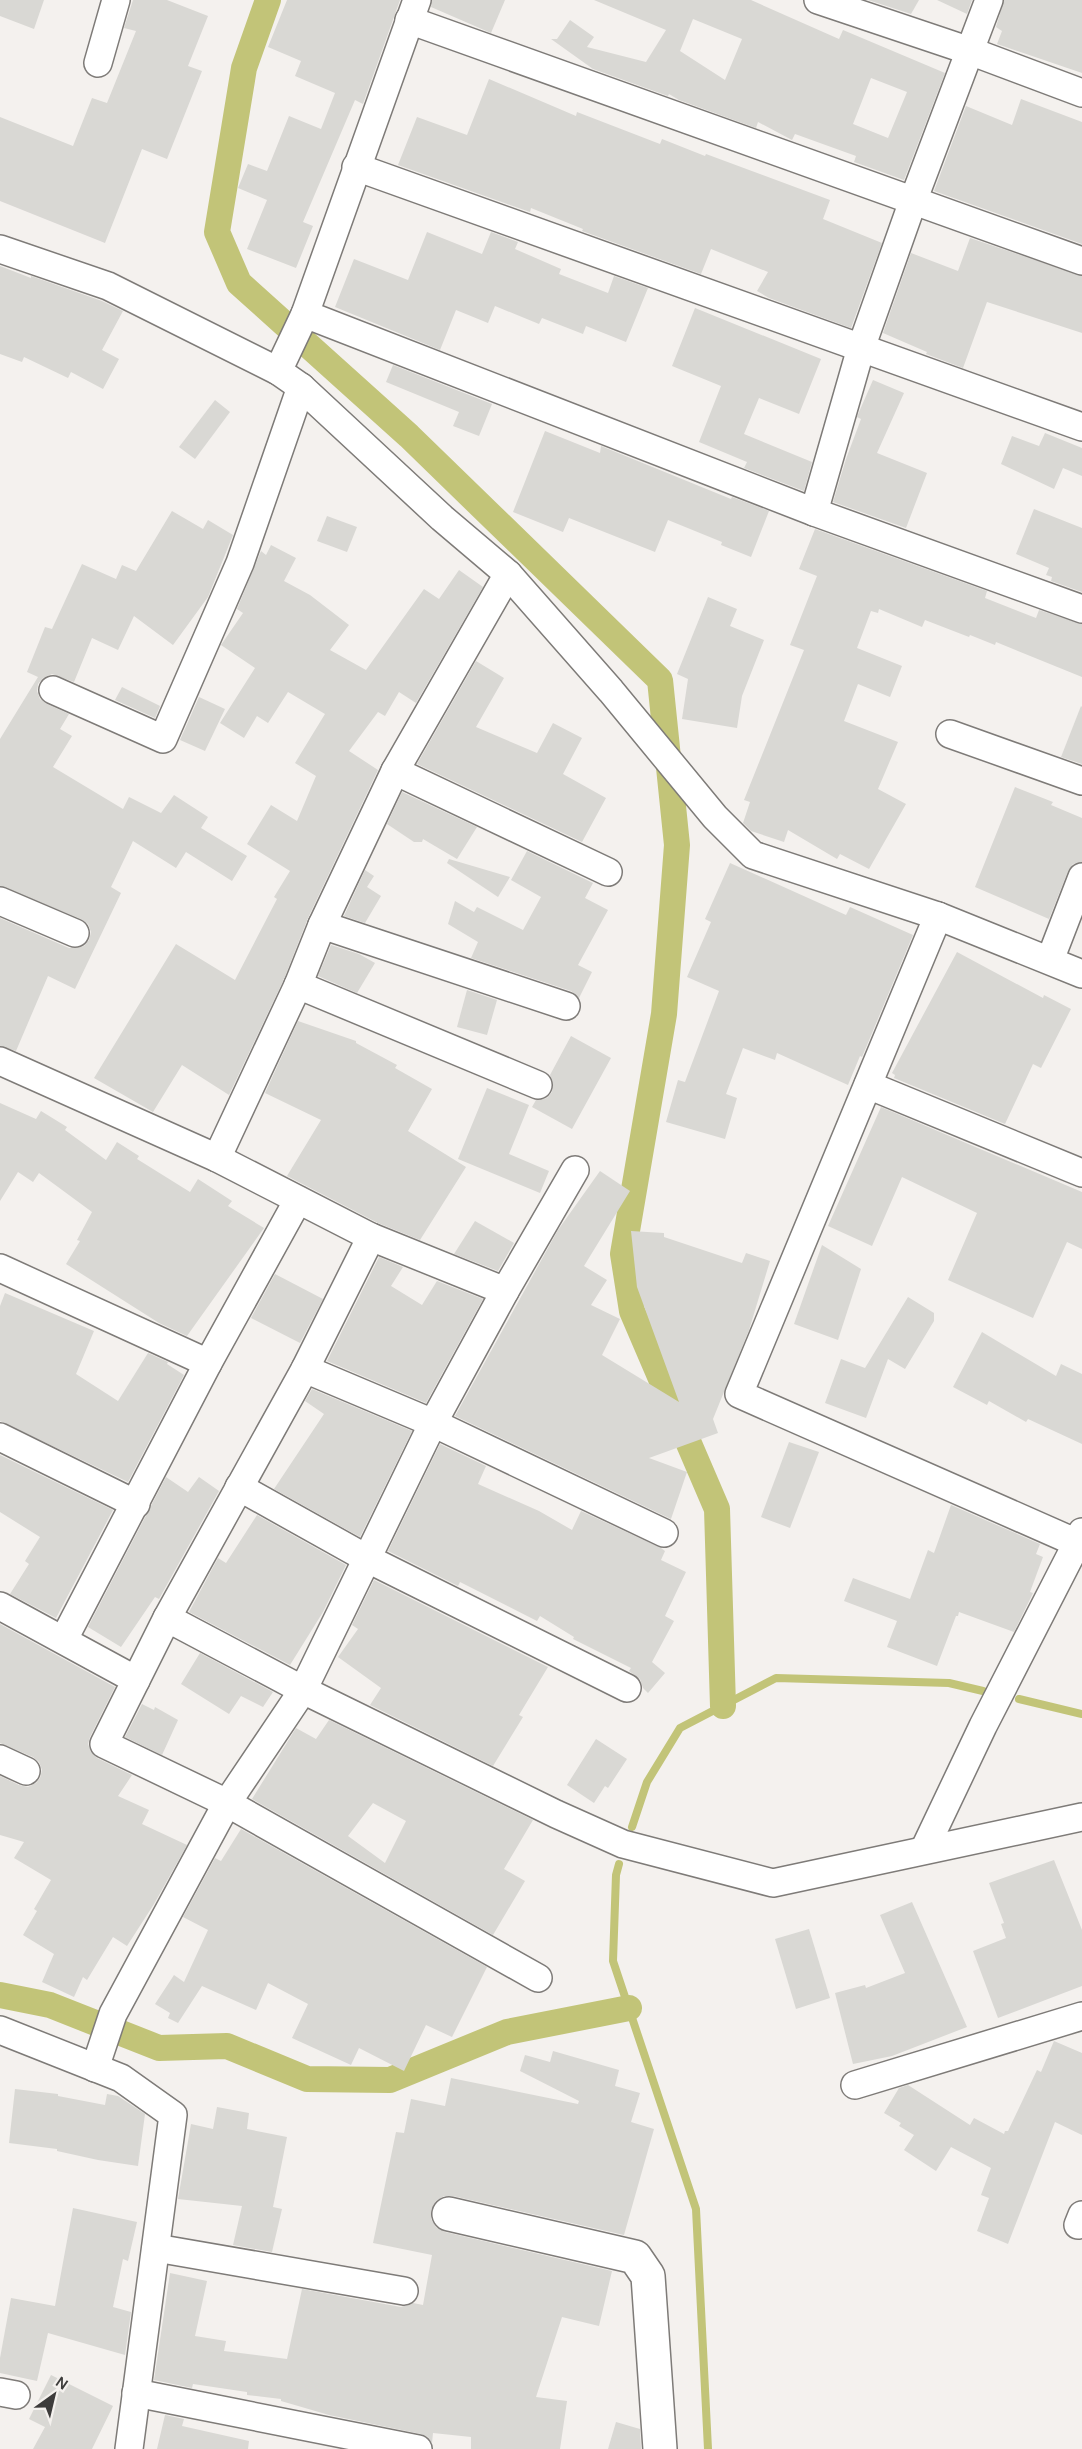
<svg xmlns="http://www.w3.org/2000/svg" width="1082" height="2449" font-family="Karla,sans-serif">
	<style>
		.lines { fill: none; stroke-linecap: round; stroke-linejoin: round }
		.stream { stroke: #c2c478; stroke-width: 8 }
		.canal { stroke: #c2c478; stroke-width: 26 }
		.building { fill: #d9d8d4; fill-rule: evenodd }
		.minor-casing { stroke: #7e7b78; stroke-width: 30 }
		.tertiary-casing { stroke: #7e7b78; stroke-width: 36 }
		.minor { stroke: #fff; stroke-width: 27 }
		.tertiary { stroke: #fff; stroke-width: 33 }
	</style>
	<rect width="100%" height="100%" fill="#f4f1ee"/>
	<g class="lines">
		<g class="stream">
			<path d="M1019,1699L1082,1714"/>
			<path d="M632,1827L647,1782L680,1728L776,1678L949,1683L983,1691"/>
			<path d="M619,1864L616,1875L613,1961L696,2209L708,2449"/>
		</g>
		<g class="canal">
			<path d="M268,0L244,68L217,232L239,283L409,436L660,680L677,845L664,1014L623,1254L632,1311L717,1509L723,1706"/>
			<path d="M0,1995L50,2005L159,2048L227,2046L307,2079L390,2080L507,2032L629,2008"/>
		</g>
	</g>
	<g class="building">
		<path d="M0,0H44L34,29L0,16Z"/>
		<path d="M133,0H167L208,16L188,66L202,71L167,159L142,149L105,243L0,201V117L73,146L92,98L107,103L136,31L124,28Z"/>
		<path d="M287,0H400L363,104L355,100L303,222L313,226L296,268L247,249L267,200L238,188L248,164L267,171L289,116L321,129L335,93L295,76L301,61L268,47Z"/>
		<path d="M432,0H505L491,33L431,7Z"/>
		<path d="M594,0H751L839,39L843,30L945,73L904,180L854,162L856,156L795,134L792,140L758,122L756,128L679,100L669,94L668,96L593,69L551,39H557L570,20L594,37L587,47L646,62L666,30ZM693,19L742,39L725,80L680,51ZM871,78L907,92L888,138L853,124Z"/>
		<path d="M868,0H919L911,14Z"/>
		<path d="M937,0H972L967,14Z"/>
		<path d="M1004,0H1082V73L997,44L1002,31L996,27Z"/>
		<path d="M489,79L576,116L577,112L660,144L662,139L705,156L706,154L830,200L823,219L882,243L851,328L769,298L757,291L768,272L711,249L701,274L582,231L583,229L531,208L530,212L398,165L417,117L467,135Z"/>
		<path d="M1021,99L1082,122V244L934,191L966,106L1012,125Z"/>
		<path d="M427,232L482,254L491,232L518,242L515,249L561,269L559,274L608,293L614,276L648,288L626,342L586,326L583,334L542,318L539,324L495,306L488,323L456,310L440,350L335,307L354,259L408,280Z"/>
		<path d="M970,238L1082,276V333L987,302L963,368L926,354L927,352L883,333L911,253L958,271Z"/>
		<path d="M0,266L31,278V276L102,301L123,311L102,350L119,359L103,389L71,372L68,378L24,357L22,362L0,354Z"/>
		<path d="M695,308L821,359L799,414L759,398L744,434L812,462L804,491L744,468L747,462L699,442L721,386L672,366Z"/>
		<path d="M393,365L492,404L479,436L453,426L459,412L386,382Z"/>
		<path d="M873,380L904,393L877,453L927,473L906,528L833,502L846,459L861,419L857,417L859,412Z"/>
		<path d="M215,400L230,412L195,459L179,447Z"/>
		<path d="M545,431L600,453L601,446L731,499L732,497L769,511L751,557L721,545L722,542L668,520L655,552L569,518L563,532L513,512Z"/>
		<path d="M1045,433L1082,448V476L1063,468L1054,489L1001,464L1012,436L1039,446Z"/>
		<path d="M1034,509L1082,528V592L1051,581L1052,577L1046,575L1049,568L1016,554Z"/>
		<path d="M172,511L203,529L208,520L233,535L208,597L173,645L134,616L118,650L92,638L74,682L52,674L43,678L38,684L37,691L40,699L47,704L69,714L60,729L72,736L53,767L123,809L129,797L161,813L174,795L208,817L201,828L247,856L232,881L186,852L176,868L133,841L111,887L121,893L75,989L48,976L16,1051L0,1046V918L69,948H77L84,946L89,940L91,932L88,924L81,919L0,886V739L38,677L27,672L45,627L52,629L82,564L116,579L122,565L136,571Z"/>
		<path d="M327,516L357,527L347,552L317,541Z"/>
		<path d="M815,529L987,591L985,598L1036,618L1039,610L1082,624V677L996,642L995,645L970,635L969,637L925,620L922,627L879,609L878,613L871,611L857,648L902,666L890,697L858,684L844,721L898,742L878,789L906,804L869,869L840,854L837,859L788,830L784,842L751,831L743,823L750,802L744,800L804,650L790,645L817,576L799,569Z"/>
		<path d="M271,545L296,558L284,581L310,595L349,625L330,650L366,670L424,589L439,599L459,570L483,587L416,703L399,692L385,716L378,712L349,751L378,770L308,918L284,979L229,1095L182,1065L153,1112L94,1078L176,944L235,980L277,899L274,897L290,871L247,844L271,805L297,821L316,776L295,763L325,714L288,692L268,723L257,716L244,738L220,723L255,668L221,645L243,613L237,609L261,551L266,555Z"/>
		<path d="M708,597L737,609L730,626L764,640L742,696L737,728L682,719L688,679L677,674Z"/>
		<path d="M476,661L504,678L476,727L537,753L553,723L582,738L563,774L606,798L582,842L417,764Z"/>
		<path d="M122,687L160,706L155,718L115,700Z"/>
		<path d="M199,697L225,709L205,751L180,740Z"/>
		<path d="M1081,706L1082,707V764L1061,757Z"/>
		<path d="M1015,787L1053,802L1051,805L1082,818V862L1073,864L1068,871L1049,919L975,887Z"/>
		<path d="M402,792L477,827L457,859L423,839L422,842H414L387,824Z"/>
		<path d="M527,851L593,883L585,898L608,910L578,965L592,972L579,998L571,991L471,958L478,942L448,924L455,901L474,912L477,907L523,930L541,897L511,880Z"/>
		<path d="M449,859L510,877L498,897L447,863Z"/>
		<path d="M730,863L846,915L850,907L913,935L862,1057L860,1056L848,1085L777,1053L775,1060L743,1048L726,1094L737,1098L725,1139L666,1122L678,1080L685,1082L719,991L687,977L711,922L705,919Z"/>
		<path d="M365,870L374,876L367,887L381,896L365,923L344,916Z"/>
		<path d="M331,945L359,954L375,963L357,993L318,976Z"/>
		<path d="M957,952L1043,998L1044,995L1071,1009L1041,1068L1033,1064L1005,1124L894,1078L895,1075L892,1073Z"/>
		<path d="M467,990L497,1000L487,1035L457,1027Z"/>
		<path d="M298,1021L356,1041V1043L397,1065L395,1068L432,1089L408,1131L466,1167L420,1240L378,1223L287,1176L321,1120L265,1093Z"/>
		<path d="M571,1036L611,1058L572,1129L532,1107L536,1100L547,1098L552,1092L553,1082L550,1075Z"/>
		<path d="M487,1088L529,1105L509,1154L549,1171L540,1193L458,1159Z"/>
		<path d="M0,1103L36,1119L41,1111L67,1127L65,1130L106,1160L117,1142L139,1156L137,1159L190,1192L198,1179L232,1201L228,1206L264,1228L187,1336L159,1323L66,1264L80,1241L77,1240L92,1212L39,1173L33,1182L18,1172L0,1201Z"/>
		<path d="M881,1107L1082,1192V1249L1067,1242L1033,1318L948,1280L977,1213L902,1177L872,1246L828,1226Z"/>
		<path d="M600,1171L630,1191L584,1266L607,1280L591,1305L620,1319L602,1355L679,1402L637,1287L631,1231L664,1233V1237L742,1263L746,1253L770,1261L749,1330L713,1419L718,1433L649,1458L687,1472L671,1519L455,1416L558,1230Z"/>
		<path d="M475,1221L514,1243L498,1271L454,1254Z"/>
		<path d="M822,1245L861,1269L838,1340L794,1324Z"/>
		<path d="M379,1257L403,1267L391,1286L422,1305L437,1281L483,1299L426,1403L327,1361Z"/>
		<path d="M275,1274L323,1299L300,1343L251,1318Z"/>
		<path d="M5,1293L94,1331L76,1374L118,1401L148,1353L168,1362L167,1364L184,1375L128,1482L0,1421V1306Z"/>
		<path d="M908,1297L934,1313V1321L905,1369L888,1359L866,1418L825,1403L841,1359L865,1368Z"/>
		<path d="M982,1332L1056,1376L1061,1364L1082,1374V1444L1028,1419L1026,1422L989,1401L987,1405L953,1387Z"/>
		<path d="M312,1389L412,1431L360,1537L274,1489L324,1414L305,1401Z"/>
		<path d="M789,1442L819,1452L790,1528L761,1517Z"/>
		<path d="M440,1444L486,1466L478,1484L539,1511L572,1530L581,1511L661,1548L665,1551L661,1560L686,1572L665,1616L674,1621L652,1662L665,1673L648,1693L643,1688L640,1679L629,1671L631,1668L573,1639L574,1637L540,1616L537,1621L460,1582L458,1586L388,1551Z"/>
		<path d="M0,1455L113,1510L56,1618L10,1594L29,1564L25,1561L40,1537L0,1512Z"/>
		<path d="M166,1477L188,1492L199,1477L219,1491L159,1599L155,1597L121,1647L88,1627Z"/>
		<path d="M951,1505L1040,1544L1036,1554L1043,1557L1030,1592L1033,1593L1014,1632L959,1612L958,1616H956L937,1666L887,1647L897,1621L844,1601L853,1578L910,1599L928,1550L934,1553Z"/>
		<path d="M257,1515L346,1565L323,1612L290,1665L189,1612L218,1558L226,1563Z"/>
		<path d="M374,1580L548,1667L519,1715L523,1717L493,1766L370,1705L381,1688L338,1657L358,1629L352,1625Z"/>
		<path d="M0,1624L115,1687L90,1737L88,1744L91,1752L97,1758L132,1775L118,1796L149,1810L142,1824L187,1845L154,1904L127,1946L113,1937L87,1980L83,1977L74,1997L42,1982L54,1954L23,1935L37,1911L34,1909L51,1880L14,1858L24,1842L0,1835V1776L19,1785L28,1787L36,1783L40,1778L42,1770L39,1762L33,1757L0,1743Z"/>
		<path d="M200,1653L273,1692L263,1707L241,1696L229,1714L181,1684Z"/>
		<path d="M142,1704L154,1710L155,1707L178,1720L162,1755L125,1737Z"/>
		<path d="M329,1720L533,1820L504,1869L525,1881L493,1935L252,1799L296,1728L316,1739ZM373,1803L406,1821L385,1863L348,1836Z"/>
		<path d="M596,1739L627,1759L608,1788L605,1786L594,1803L567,1785Z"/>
		<path d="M241,1829L487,1967L452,2037L426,2025L404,2071L359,2048L351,2065L292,2038L308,2004L268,1983L256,2010L202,1986L178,2023L168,2018L170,2013L155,2004L174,1975L184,1982L208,1930L183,1917L215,1858L221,1861Z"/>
		<path d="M1054,1860L1082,1930V1986L998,2018L973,1951L1006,1938L1001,1924L1004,1923L989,1883Z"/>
		<path d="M912,1902L967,2027L892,2056L853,2064L835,1993L865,1985L866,1988L905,1973L880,1915Z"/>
		<path d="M809,1929L830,1998L796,2009L775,1939Z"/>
		<path d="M1054,2041L1082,2053V2135L1055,2122L1008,2244L977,2231L989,2198L981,2195L991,2168L951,2147L936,2171L904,2150L914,2135L899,2126L901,2123L884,2113L899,2088L908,2085L970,2125L974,2118L1004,2134L1005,2131H1008L1037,2070L1041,2072Z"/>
		<path d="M553,2051L619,2070L615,2086L640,2093L631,2122L654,2129L624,2235L453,2196H444L436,2201L431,2210V2219L436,2227L445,2232L612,2271L599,2326L562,2317L536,2397L567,2401L560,2449H471V2437L433,2433L432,2443L428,2437L421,2434L329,2415L281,2401V2399L247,2395V2392L193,2384L192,2388L154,2380L170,2273L207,2281L195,2336L226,2341L224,2351L287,2359L302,2289L401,2307L413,2303L423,2305L432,2255L373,2243L396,2132L404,2133L411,2099L445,2106L451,2078L578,2104L579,2101L520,2071L525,2055L550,2062Z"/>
		<path d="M15,2089L58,2094V2096L105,2105L107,2094L118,2096L145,2114L138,2166L98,2160L57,2151V2149L9,2143Z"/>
		<path d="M217,2107L249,2113L247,2129L287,2137L273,2207L282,2209L272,2252L233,2245L242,2206L178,2199L191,2124L213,2129Z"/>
		<path d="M73,2208L137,2222L128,2261L123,2259L113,2307L131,2312L125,2355L48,2333L37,2381L0,2373V2358L11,2298L55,2306Z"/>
		<path d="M51,2375L113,2406L92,2449H33L45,2427L29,2419Z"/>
		<path d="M165,2415L184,2419L182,2426L249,2441L248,2449H157Z"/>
		<path d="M616,2422L640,2429L641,2449H608Z"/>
	</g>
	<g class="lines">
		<defs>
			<g id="minor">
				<path d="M818,0L970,51L1082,93"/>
				<path d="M409,20L1082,261"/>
				<path d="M98,63L116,0"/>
				<path d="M356,167L1082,427"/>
				<path d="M0,249L108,286L278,371L301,387L442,518L508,574L611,691L715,817L753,855L938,916L1082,974"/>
				<path d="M305,314L814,512L1082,609"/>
				<path d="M278,371L305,314L417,0"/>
				<path d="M814,512L861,348L913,201L989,0"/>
				<path d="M53,690L163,739L240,563L301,387"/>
				<path d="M950,734L1082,781"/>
				<path d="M395,771L608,872"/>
				<path d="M0,901L75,933"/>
				<path d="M938,916L739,1394L1077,1543L1082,1532"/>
				<path d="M322,925L566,1006"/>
				<path d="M1050,960L1082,877"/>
				<path d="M298,985L538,1085"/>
				<path d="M0,1061L217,1158L371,1237L505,1291L433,1423L303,1690L227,1803L113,2014L95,2068"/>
				<path d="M868,1085L1082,1173"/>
				<path d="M217,1158L298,985L322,925L395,771L508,574"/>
				<path d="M0,1268L208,1363"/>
				<path d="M505,1291L575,1170"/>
				<path d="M305,1369L433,1423L664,1533"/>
				<path d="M0,1437L136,1504"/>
				<path d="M239,1487L366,1558L627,1688"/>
				<path d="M0,1606L136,1680L104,1744L227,1803L538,1978"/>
				<path d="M167,1618L303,1690L556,1814L623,1844L773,1883L1082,1817"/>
				<path d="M64,1639L208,1363L298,1200"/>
				<path d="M136,1680L167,1618L305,1369L371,1237"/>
				<path d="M0,1759L26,1771"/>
				<path d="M924,1850L983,1726L1077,1543"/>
				<path d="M0,2030L121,2078L173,2115L129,2449"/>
				<path d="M855,2085L1082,2016"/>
				<path d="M1078,2225L1082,2215"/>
				<path d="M156,2248L404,2291"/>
				<path d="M0,2392L16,2395"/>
				<path d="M136,2393L418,2449"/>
			</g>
			<path id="tertiary" d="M449,2214L635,2257L648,2276L660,2449"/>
		</defs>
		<use href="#minor" class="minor-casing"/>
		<use href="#tertiary" class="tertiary-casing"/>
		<use href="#minor" class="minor"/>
		<use href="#tertiary" class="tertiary"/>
	</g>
	<g transform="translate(54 2395) rotate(34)" stroke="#f4f1ee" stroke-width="4.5" paint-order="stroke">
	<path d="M0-4.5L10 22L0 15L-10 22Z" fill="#3d3c3b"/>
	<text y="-9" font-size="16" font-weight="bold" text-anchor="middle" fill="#3d3c3b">N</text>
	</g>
</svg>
